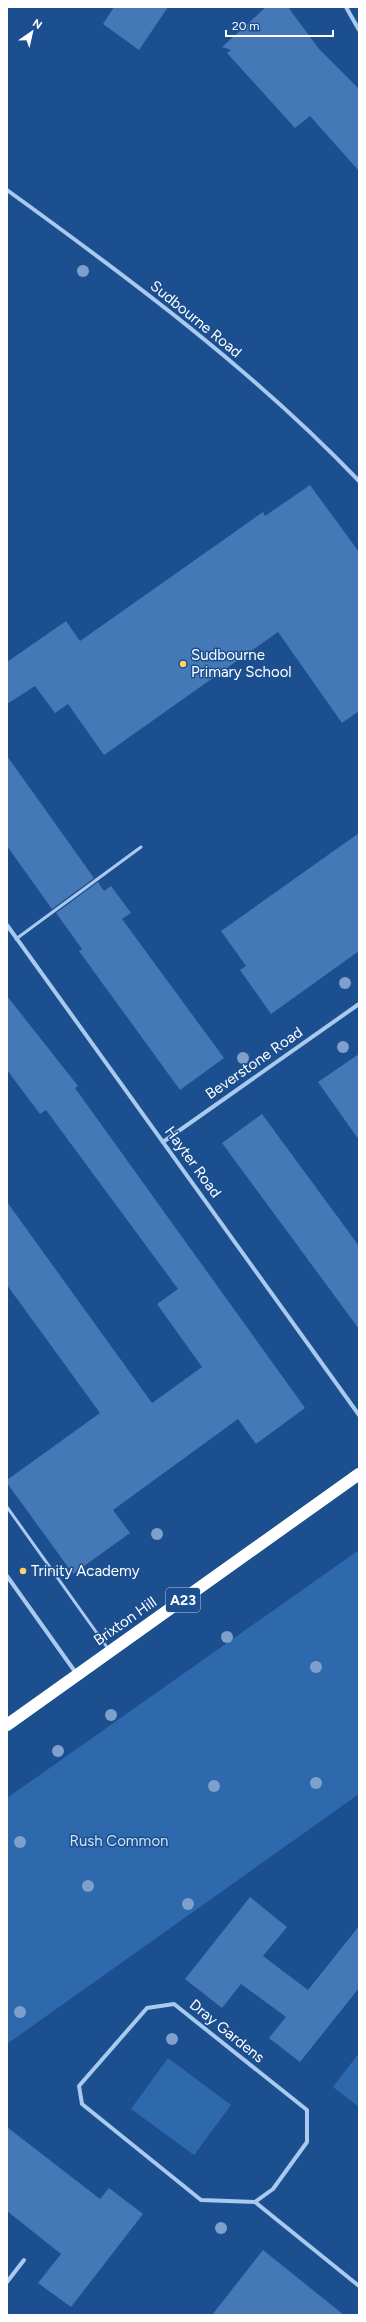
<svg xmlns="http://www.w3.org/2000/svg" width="366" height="2322" font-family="Figtree,sans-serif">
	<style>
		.green { fill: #2e69ad }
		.building { fill: #4478b7 }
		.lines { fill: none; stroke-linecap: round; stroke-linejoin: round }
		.lane { stroke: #a9c9ee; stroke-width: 3 }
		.street { stroke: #a9c9ee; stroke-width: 4 }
		.highway { stroke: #fff; stroke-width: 12 }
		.tree { fill: #7ea0ca }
		.poi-dot { fill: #ffd166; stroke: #1b4f8f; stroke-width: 1.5 }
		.labels { text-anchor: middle; stroke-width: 3; stroke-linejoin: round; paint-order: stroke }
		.shield { fill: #1b4f8f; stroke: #bbcadd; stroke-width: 1 }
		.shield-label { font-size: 14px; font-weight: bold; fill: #fff }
		.street-label { font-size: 15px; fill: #fff; stroke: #1b4f8f }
		.poi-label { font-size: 15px; fill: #fff; stroke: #1b4f8f; text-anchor: start }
		.park-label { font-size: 15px; fill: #cfe3fa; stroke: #1b4f8f }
	</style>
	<rect width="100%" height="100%" fill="#1b4f8f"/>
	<g class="green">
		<path d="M359,1550V1794L7,2044V1798Z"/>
		<path d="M359,2053V2107L333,2087Z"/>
		<path d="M168,2058L231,2105L194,2155L131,2109Z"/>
	</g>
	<g class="building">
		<path d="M114,7H168L139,50L103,24Z"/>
		<path d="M266,7H288L319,49L359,89V171L310,116L295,128L227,53L231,50L222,47Z"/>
		<path d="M310,485L359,552V711L342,723L278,632L104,755L68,704L55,713L35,686L7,704V662L66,621L80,641L263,512L265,516Z"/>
		<path d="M7,756L94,878L52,909L7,846Z"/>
		<path d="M359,833V951L271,1014L240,970L246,966L221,931Z"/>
		<path d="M98,882L104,891L111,886L131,913L122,919L224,1058L180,1090L79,951L82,949L56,913Z"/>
		<path d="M7,996L78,1086L75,1088L305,1408L256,1444L238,1419L113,1510L130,1533L73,1574L7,1483V1480L100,1413L7,1285V1202L152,1403L202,1367L157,1304L178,1289L46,1110L40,1114L7,1070Z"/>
		<path d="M359,1054V1140L318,1082Z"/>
		<path d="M262,1114L359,1246V1329L222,1143Z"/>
		<path d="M250,1897L287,1927L263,1956L308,1990L359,1926V1988L300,2062L269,2038L286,2017L241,1984L222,2008L185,1979Z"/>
		<path d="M7,2127L100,2199L109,2188L143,2214L71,2307L38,2283L61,2254L7,2211Z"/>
		<path d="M263,2250L344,2315H212Z"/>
	</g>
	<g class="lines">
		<g class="lane">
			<path d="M16,939L141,847"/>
			<path d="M7,1507L109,1650"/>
		</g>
		<g class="street">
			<path d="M346,7L359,30"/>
			<path d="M7,190C130,279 254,371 359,481"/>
			<path d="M7,925L359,1415"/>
			<path d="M163,1142L359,1004"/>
			<path d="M7,1576L76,1673"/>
			<path d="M255,2202L201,2200L82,2104L79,2086L147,2008L174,2004L307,2110V2142L273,2189L255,2202L359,2286"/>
			<path d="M7,2282L24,2260"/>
		</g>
		<path class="highway" d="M7,1725L359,1474"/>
	</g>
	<g class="tree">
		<circle cx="83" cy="271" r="6"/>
		<circle cx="345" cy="983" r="6"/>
		<circle cx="343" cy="1047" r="6"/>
		<circle cx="243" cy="1058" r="6"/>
		<circle cx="157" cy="1534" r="6"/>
		<circle cx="227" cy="1637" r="6"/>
		<circle cx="316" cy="1667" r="6"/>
		<circle cx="111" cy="1715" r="6"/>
		<circle cx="58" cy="1751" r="6"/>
		<circle cx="316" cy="1783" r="6"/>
		<circle cx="214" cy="1786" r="6"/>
		<circle cx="20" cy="1842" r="6"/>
		<circle cx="88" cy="1886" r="6"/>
		<circle cx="188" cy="1904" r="6"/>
		<circle cx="20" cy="2012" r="6"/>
		<circle cx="172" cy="2039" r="6"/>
		<circle cx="221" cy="2228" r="6"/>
	</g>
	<g class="poi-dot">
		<circle cx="183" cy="664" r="4"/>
		<circle cx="23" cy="1571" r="4"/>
	</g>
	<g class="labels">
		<rect class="shield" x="166" y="1588" width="34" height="24" rx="3"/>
		<g class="shield-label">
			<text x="183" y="1605">A23</text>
		</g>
		<g class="street-label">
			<text transform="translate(196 319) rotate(39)" y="5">Sudbourne Road</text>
			<text transform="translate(254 1063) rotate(-35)" y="5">Beverstone Road</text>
			<text transform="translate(193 1162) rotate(54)" y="5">Hayter Road</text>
			<text transform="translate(125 1621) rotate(-35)" y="5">Brixton Hill</text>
			<text transform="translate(227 2031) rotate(39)" y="5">Dray Gardens</text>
		</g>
		<g class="poi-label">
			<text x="191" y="660">Sudbourne<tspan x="191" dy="17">Primary School</tspan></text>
			<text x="31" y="1576">Trinity Academy</text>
		</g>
		<g class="park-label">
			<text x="119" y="1846">Rush Common</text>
		</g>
	</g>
	<rect width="366" height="2322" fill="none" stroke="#ffffff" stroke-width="16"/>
	<g transform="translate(32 32) rotate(34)" stroke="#1b4f8f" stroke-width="3" paint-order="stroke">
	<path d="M0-3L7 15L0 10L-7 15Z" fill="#ffffff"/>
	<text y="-6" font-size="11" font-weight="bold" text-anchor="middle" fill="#ffffff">N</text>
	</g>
	<path d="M226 30v6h107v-6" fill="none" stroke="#ffffff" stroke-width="2"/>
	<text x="232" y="30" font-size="12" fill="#ffffff" stroke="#1b4f8f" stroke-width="3" paint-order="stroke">20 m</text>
</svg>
